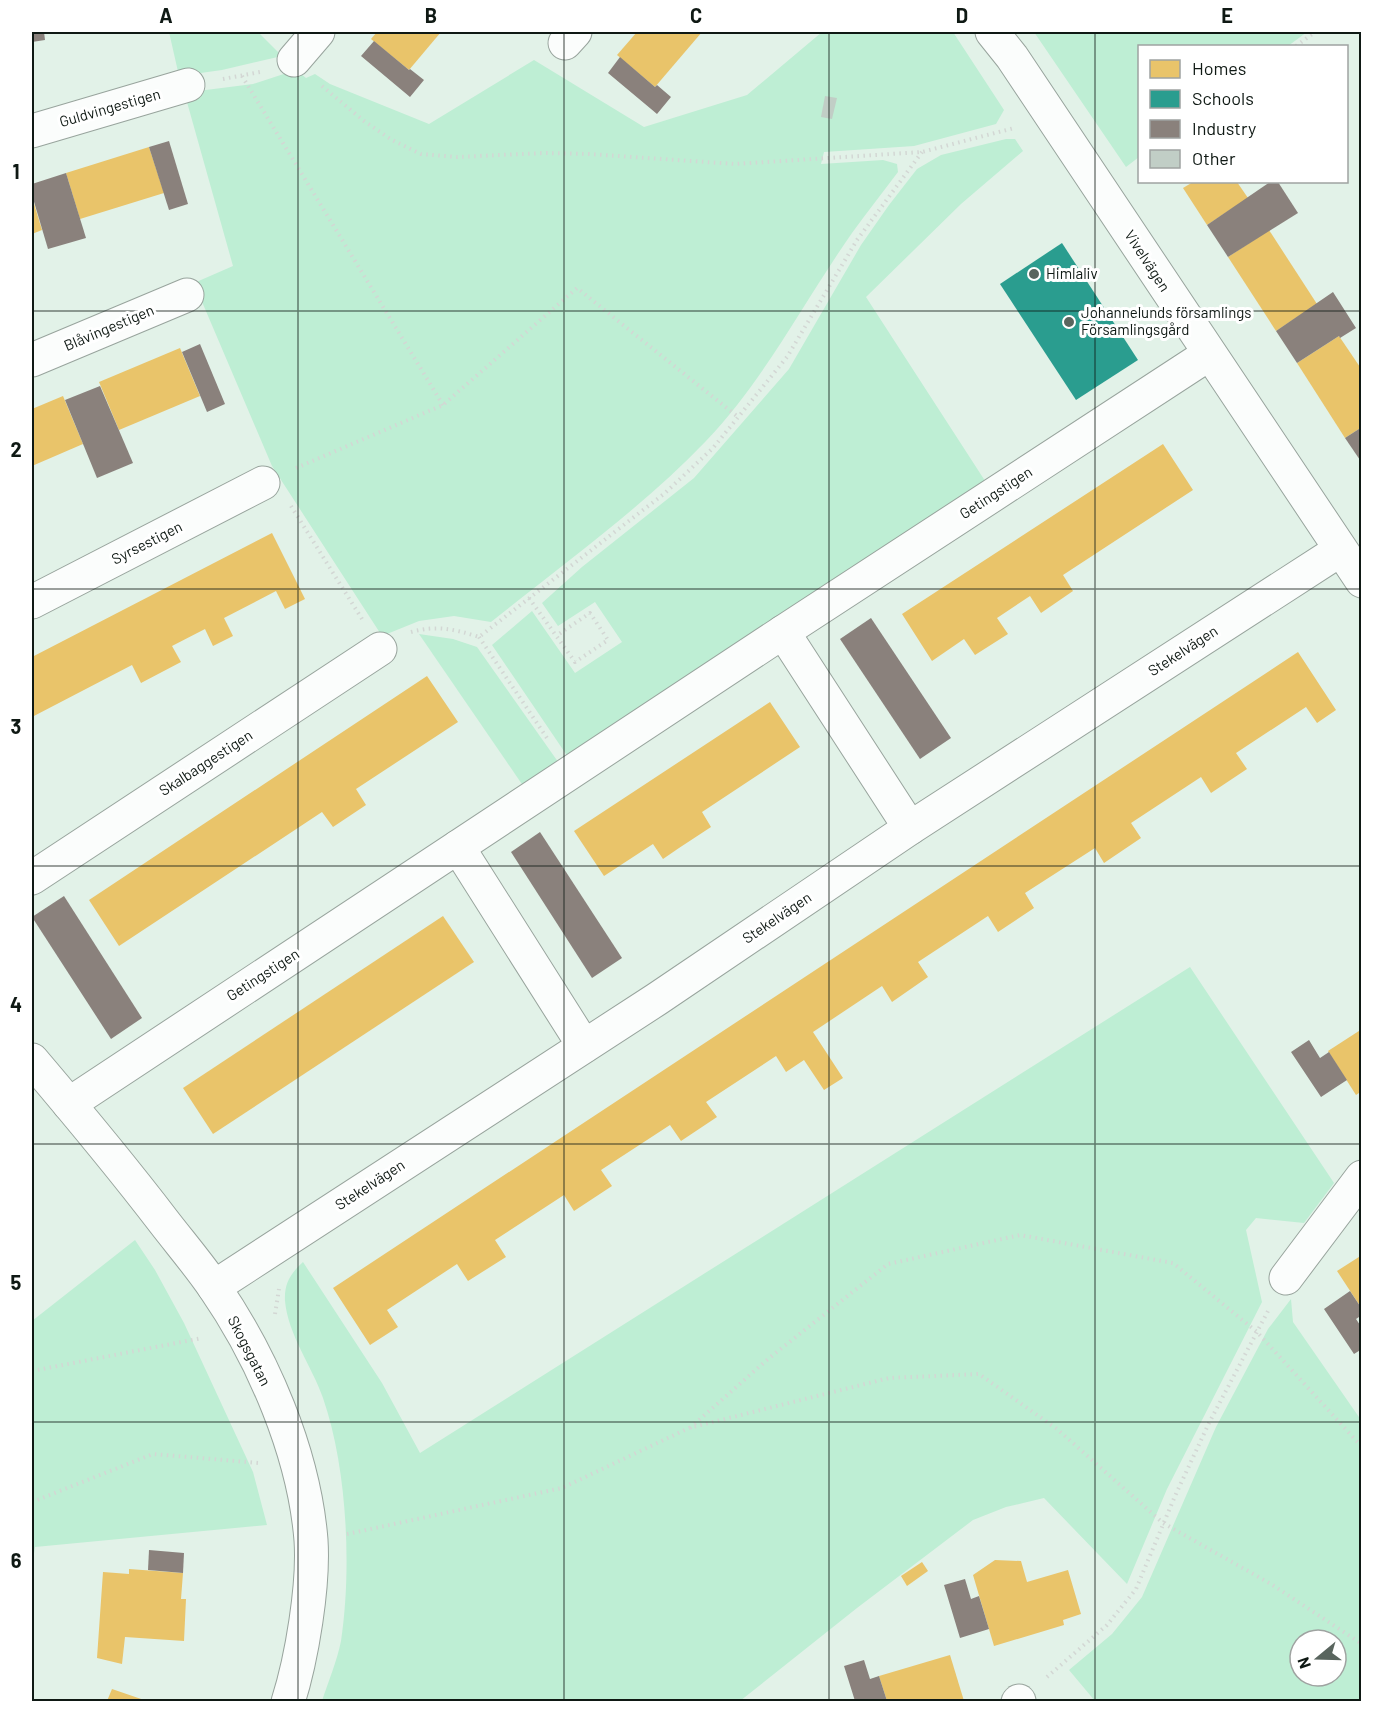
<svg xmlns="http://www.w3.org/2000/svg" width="1393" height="1733" font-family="Barlow,sans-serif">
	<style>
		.green { fill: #beeed4; fill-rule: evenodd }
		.homes { fill: #e9c46a }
		.schools { fill: #2a9d8f }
		.industry { fill: #8a817c }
		.building { fill: #c1cec6 }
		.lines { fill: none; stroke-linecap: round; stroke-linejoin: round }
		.street-casing { stroke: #98a49d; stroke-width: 35 }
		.secondary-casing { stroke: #98a49d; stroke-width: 35 }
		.path { stroke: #d3d7d4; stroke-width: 4; stroke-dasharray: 1.5 4.5; stroke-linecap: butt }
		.street { stroke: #fbfdfc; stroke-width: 33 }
		.secondary { stroke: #fbfdfc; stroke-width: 33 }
		.grid { fill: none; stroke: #0f1914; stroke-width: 1.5; stroke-opacity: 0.55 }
		.poi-dot { fill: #59655e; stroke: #fff; stroke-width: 2 }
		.labels { text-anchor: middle; stroke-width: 6; stroke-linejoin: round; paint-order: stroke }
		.street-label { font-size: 15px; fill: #0f1914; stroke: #fff }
		.poi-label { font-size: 15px; fill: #0f1914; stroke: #fff; text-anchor: start }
		.neatline { fill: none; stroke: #0f1914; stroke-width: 2 }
		.grid-label { font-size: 20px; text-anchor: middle; font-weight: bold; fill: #0f1914 }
	</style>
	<rect width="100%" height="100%" fill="#e2f2e8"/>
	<g class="green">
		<path d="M169,32H258L282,56L222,70L179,76Z"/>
		<path d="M822,32H953L1004,110L996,124L914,146L824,152L821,164L883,160L897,164L898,172C883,192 867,212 852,233C803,303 765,379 706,441C643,507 562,565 491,622L454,616L419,621L382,636L272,466L194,283L233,266L185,95L198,91L253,84L296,70L306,78L315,74L330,84L429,124L534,60L644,127L747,95Z"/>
		<path d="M1034,32H1307L1288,46H1140L1139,157L1126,167Z"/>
		<path d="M1006,139H1015L1023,151L961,204L866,297L989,487L570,760L492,645L532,611L575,673L622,642L595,602L558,626L542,603L582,567L694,478L789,369L861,245L889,205L917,169L941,155Z"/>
		<path d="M419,634L453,639L477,647L561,766L526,790Z"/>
		<path d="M1190,967L1334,1183L1304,1223L1256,1218L1246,1230L1262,1302L1167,1489L1127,1584L1044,1498L1006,1507L973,1520L857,1608L740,1701H322C328,1682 337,1661 341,1641C352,1568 347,1467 323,1398C312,1366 288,1335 285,1301C284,1283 291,1273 303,1262L382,1383L420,1453Z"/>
		<path d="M135,1240L155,1270L184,1323L253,1472L267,1525L35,1547L32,1566V1321Z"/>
		<path d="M1291,1299L1293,1322L1361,1420V1701H1095L1069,1670L1112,1634L1142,1597L1216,1427L1268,1329ZM1300,1640H1336V1676H1300Z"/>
	</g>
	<g class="homes">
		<path d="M377,32H441L409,70L371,39Z"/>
		<path d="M637,32H702L655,87L617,55Z"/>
		<path d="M149,147L164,193L80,219L66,173Z"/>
		<path d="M1193,182H1237L1248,198L1207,225L1183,188Z"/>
		<path d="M32,197L42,230L32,234Z"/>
		<path d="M1269,230L1317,304L1276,331L1228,257Z"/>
		<path d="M1339,336L1362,370V427L1345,438L1297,363Z"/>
		<path d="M180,348L200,396L119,430L99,382Z"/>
		<path d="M63,396L83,444L32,466V409Z"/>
		<path d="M1163,444L1193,490L1063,575L1073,591L1041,613L1030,596L997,618L1008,634L975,655L964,639L932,661L902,614Z"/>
		<path d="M272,533L305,599L285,609L276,591L224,618L233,636L213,646L205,629L172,646L181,662L141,683L132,665L32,717V657Z"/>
		<path d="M1298,652L1336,710L1317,723L1306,707L1236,753L1247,769L1211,793L1201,777L1131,823L1141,838L1104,863L1095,848L1025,893L1034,908L998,932L988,916L918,962L928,977L892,1002L882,986L813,1032L843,1078L824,1090L804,1060L786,1072L776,1056L706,1102L717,1117L681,1141L670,1125L601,1170L612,1186L574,1211L564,1195L495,1240L506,1257L468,1281L457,1264L387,1310L398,1327L370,1345L333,1288Z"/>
		<path d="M427,676L458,722L356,789L366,805L333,827L322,812L119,946L89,900Z"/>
		<path d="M770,702L800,747L702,812L711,827L679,848L663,859L653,844L604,876L574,831Z"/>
		<path d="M443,916L474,962L213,1134L183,1088Z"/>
		<path d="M1362,1029V1091L1356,1095L1328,1051Z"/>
		<path d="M1362,1255V1309L1337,1271Z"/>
		<path d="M995,1560L1021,1561L1027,1582L1068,1570L1081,1614L1063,1620L1064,1625L994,1646L973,1575Z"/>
		<path d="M922,1562L928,1571L907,1586L901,1576Z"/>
		<path d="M129,1569L183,1573L181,1599H186L184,1641L125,1637L122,1664L97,1658L103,1572L129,1574Z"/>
		<path d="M950,1655L964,1701H887L879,1676Z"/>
		<path d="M112,1689L147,1701H107Z"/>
	</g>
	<path class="schools" d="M1062,243L1138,360L1076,400L1000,284Z"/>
	<g class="industry">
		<path d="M32,32H44L45,40L32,42Z"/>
		<path d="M374,41L409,70L410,69L424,80L410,97L361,56Z"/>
		<path d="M620,57L655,87L657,85L671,97L657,114L608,73Z"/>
		<path d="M169,141L188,204L169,210L149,147Z"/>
		<path d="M66,173L86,238L48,249L32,195V184Z"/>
		<path d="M1270,182H1278L1298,213L1228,257L1207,225Z"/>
		<path d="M1333,292L1356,328L1340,338L1339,336L1297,363L1276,331Z"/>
		<path d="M200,344L225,404L207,412L182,352Z"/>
		<path d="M100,386L133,463L97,478L65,400Z"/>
		<path d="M1362,427V463L1345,438Z"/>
		<path d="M871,618L951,738L920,759L840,639Z"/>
		<path d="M540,832L622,958L592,978L511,852Z"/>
		<path d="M64,896L142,1018L111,1039L32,917Z"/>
		<path d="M1309,1040L1320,1058L1329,1052L1347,1080L1321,1097L1291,1052Z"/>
		<path d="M1350,1291L1362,1309V1315L1356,1319L1362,1328V1349L1354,1354L1324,1309Z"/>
		<path d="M149,1550L184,1553L183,1573L148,1570Z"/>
		<path d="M965,1579L971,1599L979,1596L989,1629L960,1638L944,1585Z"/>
		<path d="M864,1660L870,1679L879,1676L887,1701H855L844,1666Z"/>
	</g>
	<path class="building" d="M825,96L837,98L832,119L821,117Z"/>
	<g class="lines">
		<defs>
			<g id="street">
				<path d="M992,32L1012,57L1362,581"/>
				<path d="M565,43L575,32"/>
				<path d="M294,60L318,32"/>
				<path d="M32,131L188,85"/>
				<path d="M32,360L187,295"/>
				<path d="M32,602L263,483"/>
				<path d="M783,632L910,828"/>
				<path d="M458,847L584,1046"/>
				<path d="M32,878L380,649"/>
				<path d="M69,1104L783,632L1209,354"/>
				<path d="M1286,1278L1362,1177"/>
				<path d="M214,1287L657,999L910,828L1340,550"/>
				<path d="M1018,1702L1019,1701"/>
			</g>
			<path id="secondary" d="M32,1060C77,1113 122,1167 164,1222C181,1244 199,1265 214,1287C263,1358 304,1453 311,1540C314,1585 302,1658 288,1702"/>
		</defs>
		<use href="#street" class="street-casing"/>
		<use href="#secondary" class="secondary-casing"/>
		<g class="path">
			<path d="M1296,46L1315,32"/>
			<path d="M242,76L443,405"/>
			<path d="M223,79L260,72"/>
			<path d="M322,86L364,121L392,140L421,154L457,157L544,153L589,154L735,164L922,152L1014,128"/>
			<path d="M296,468L443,405L577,288L738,417"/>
			<path d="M291,506L362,619"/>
			<path d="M529,598L575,662L608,640L590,613L556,636"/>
			<path d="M411,632C437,625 454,629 479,637L665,493L713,448L787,357L857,240L922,152"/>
			<path d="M479,637L549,741"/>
			<path d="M275,1314L279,1289"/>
			<path d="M32,1371L202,1338"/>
			<path d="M690,1428L768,1359L888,1264L1020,1235L1173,1263L1257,1332L1362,1447"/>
			<path d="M32,1502L153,1454L259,1463"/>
			<path d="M347,1534L562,1488L689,1428L889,1378L979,1374L1057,1429L1163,1523L1271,1584L1362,1644"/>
			<path d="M1047,1677L1107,1625L1136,1589L1175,1496L1209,1423L1268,1311"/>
		</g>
		<use href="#street" class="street"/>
		<use href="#secondary" class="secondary"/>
	</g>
	<path class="grid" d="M298,32V1702M564,32V1702M829,32V1702M1095,32V1702M32,311H1362M32,589H1362M32,866H1362M32,1144H1362M32,1422H1362"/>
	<g class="poi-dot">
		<circle cx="1034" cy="274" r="6"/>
		<circle cx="1069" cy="322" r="6"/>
	</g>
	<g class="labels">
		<g class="street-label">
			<text transform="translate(110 108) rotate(-16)" y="5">Guldvingestigen</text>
			<text transform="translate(1147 261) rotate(57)" y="5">Vivelvägen</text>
			<text transform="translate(109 328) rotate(-23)" y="5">Blåvingestigen</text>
			<text transform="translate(996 493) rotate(-33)" y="5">Getingstigen</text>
			<text transform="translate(147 543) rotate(-27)" y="5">Syrsestigen</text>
			<text transform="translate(1183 651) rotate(-33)" y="5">Stekelvägen</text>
			<text transform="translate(206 763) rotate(-33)" y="5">Skalbaggestigen</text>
			<text transform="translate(777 918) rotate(-34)" y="5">Stekelvägen</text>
			<text transform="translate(263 975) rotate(-33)" y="5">Getingstigen</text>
			<text transform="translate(370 1185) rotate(-33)" y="5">Stekelvägen</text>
			<text transform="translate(249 1351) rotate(63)" y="5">Skogsgatan</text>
		</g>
		<g class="poi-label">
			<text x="1046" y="279">Himlaliv</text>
			<text x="1081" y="318">Johannelunds församlings<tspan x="1081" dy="17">Församlingsgård</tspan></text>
		</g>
	</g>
	<rect width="1393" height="1733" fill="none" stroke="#ffffff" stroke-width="66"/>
	<rect x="1138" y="45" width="210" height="138" fill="#ffffff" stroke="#9fa3a1" stroke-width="1.5"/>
	<rect x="1150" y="60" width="30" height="18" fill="#e9c46a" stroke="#9fa3a1" stroke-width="1.5"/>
	<text x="1192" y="75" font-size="18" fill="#0f1914">Homes</text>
	<rect x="1150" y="90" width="30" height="18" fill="#2a9d8f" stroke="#9fa3a1" stroke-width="1.5"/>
	<text x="1192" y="105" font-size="18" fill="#0f1914">Schools</text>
	<rect x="1150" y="120" width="30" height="18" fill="#8a817c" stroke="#9fa3a1" stroke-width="1.5"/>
	<text x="1192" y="135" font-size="18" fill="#0f1914">Industry</text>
	<rect x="1150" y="150" width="30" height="18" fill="#c1cec6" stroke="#9fa3a1" stroke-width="1.5"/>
	<text x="1192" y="165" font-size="18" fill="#0f1914">Other</text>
	<g transform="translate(1318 1658) rotate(251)"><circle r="28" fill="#ffffff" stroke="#9fa3a1" stroke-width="1.5"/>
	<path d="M0-4.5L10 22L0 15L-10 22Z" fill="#59655e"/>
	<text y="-9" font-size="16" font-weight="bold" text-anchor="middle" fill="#0f1914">N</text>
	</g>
	<rect x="33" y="33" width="1327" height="1667" class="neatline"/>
	<g class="grid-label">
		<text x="166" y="23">A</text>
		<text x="431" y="23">B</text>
		<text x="696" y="23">C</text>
		<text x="962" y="23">D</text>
		<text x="1227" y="23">E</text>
		<text x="16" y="179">1</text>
		<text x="16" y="457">2</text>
		<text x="16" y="734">3</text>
		<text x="16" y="1012">4</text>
		<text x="16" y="1290">5</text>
		<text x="16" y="1568">6</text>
	</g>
</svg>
